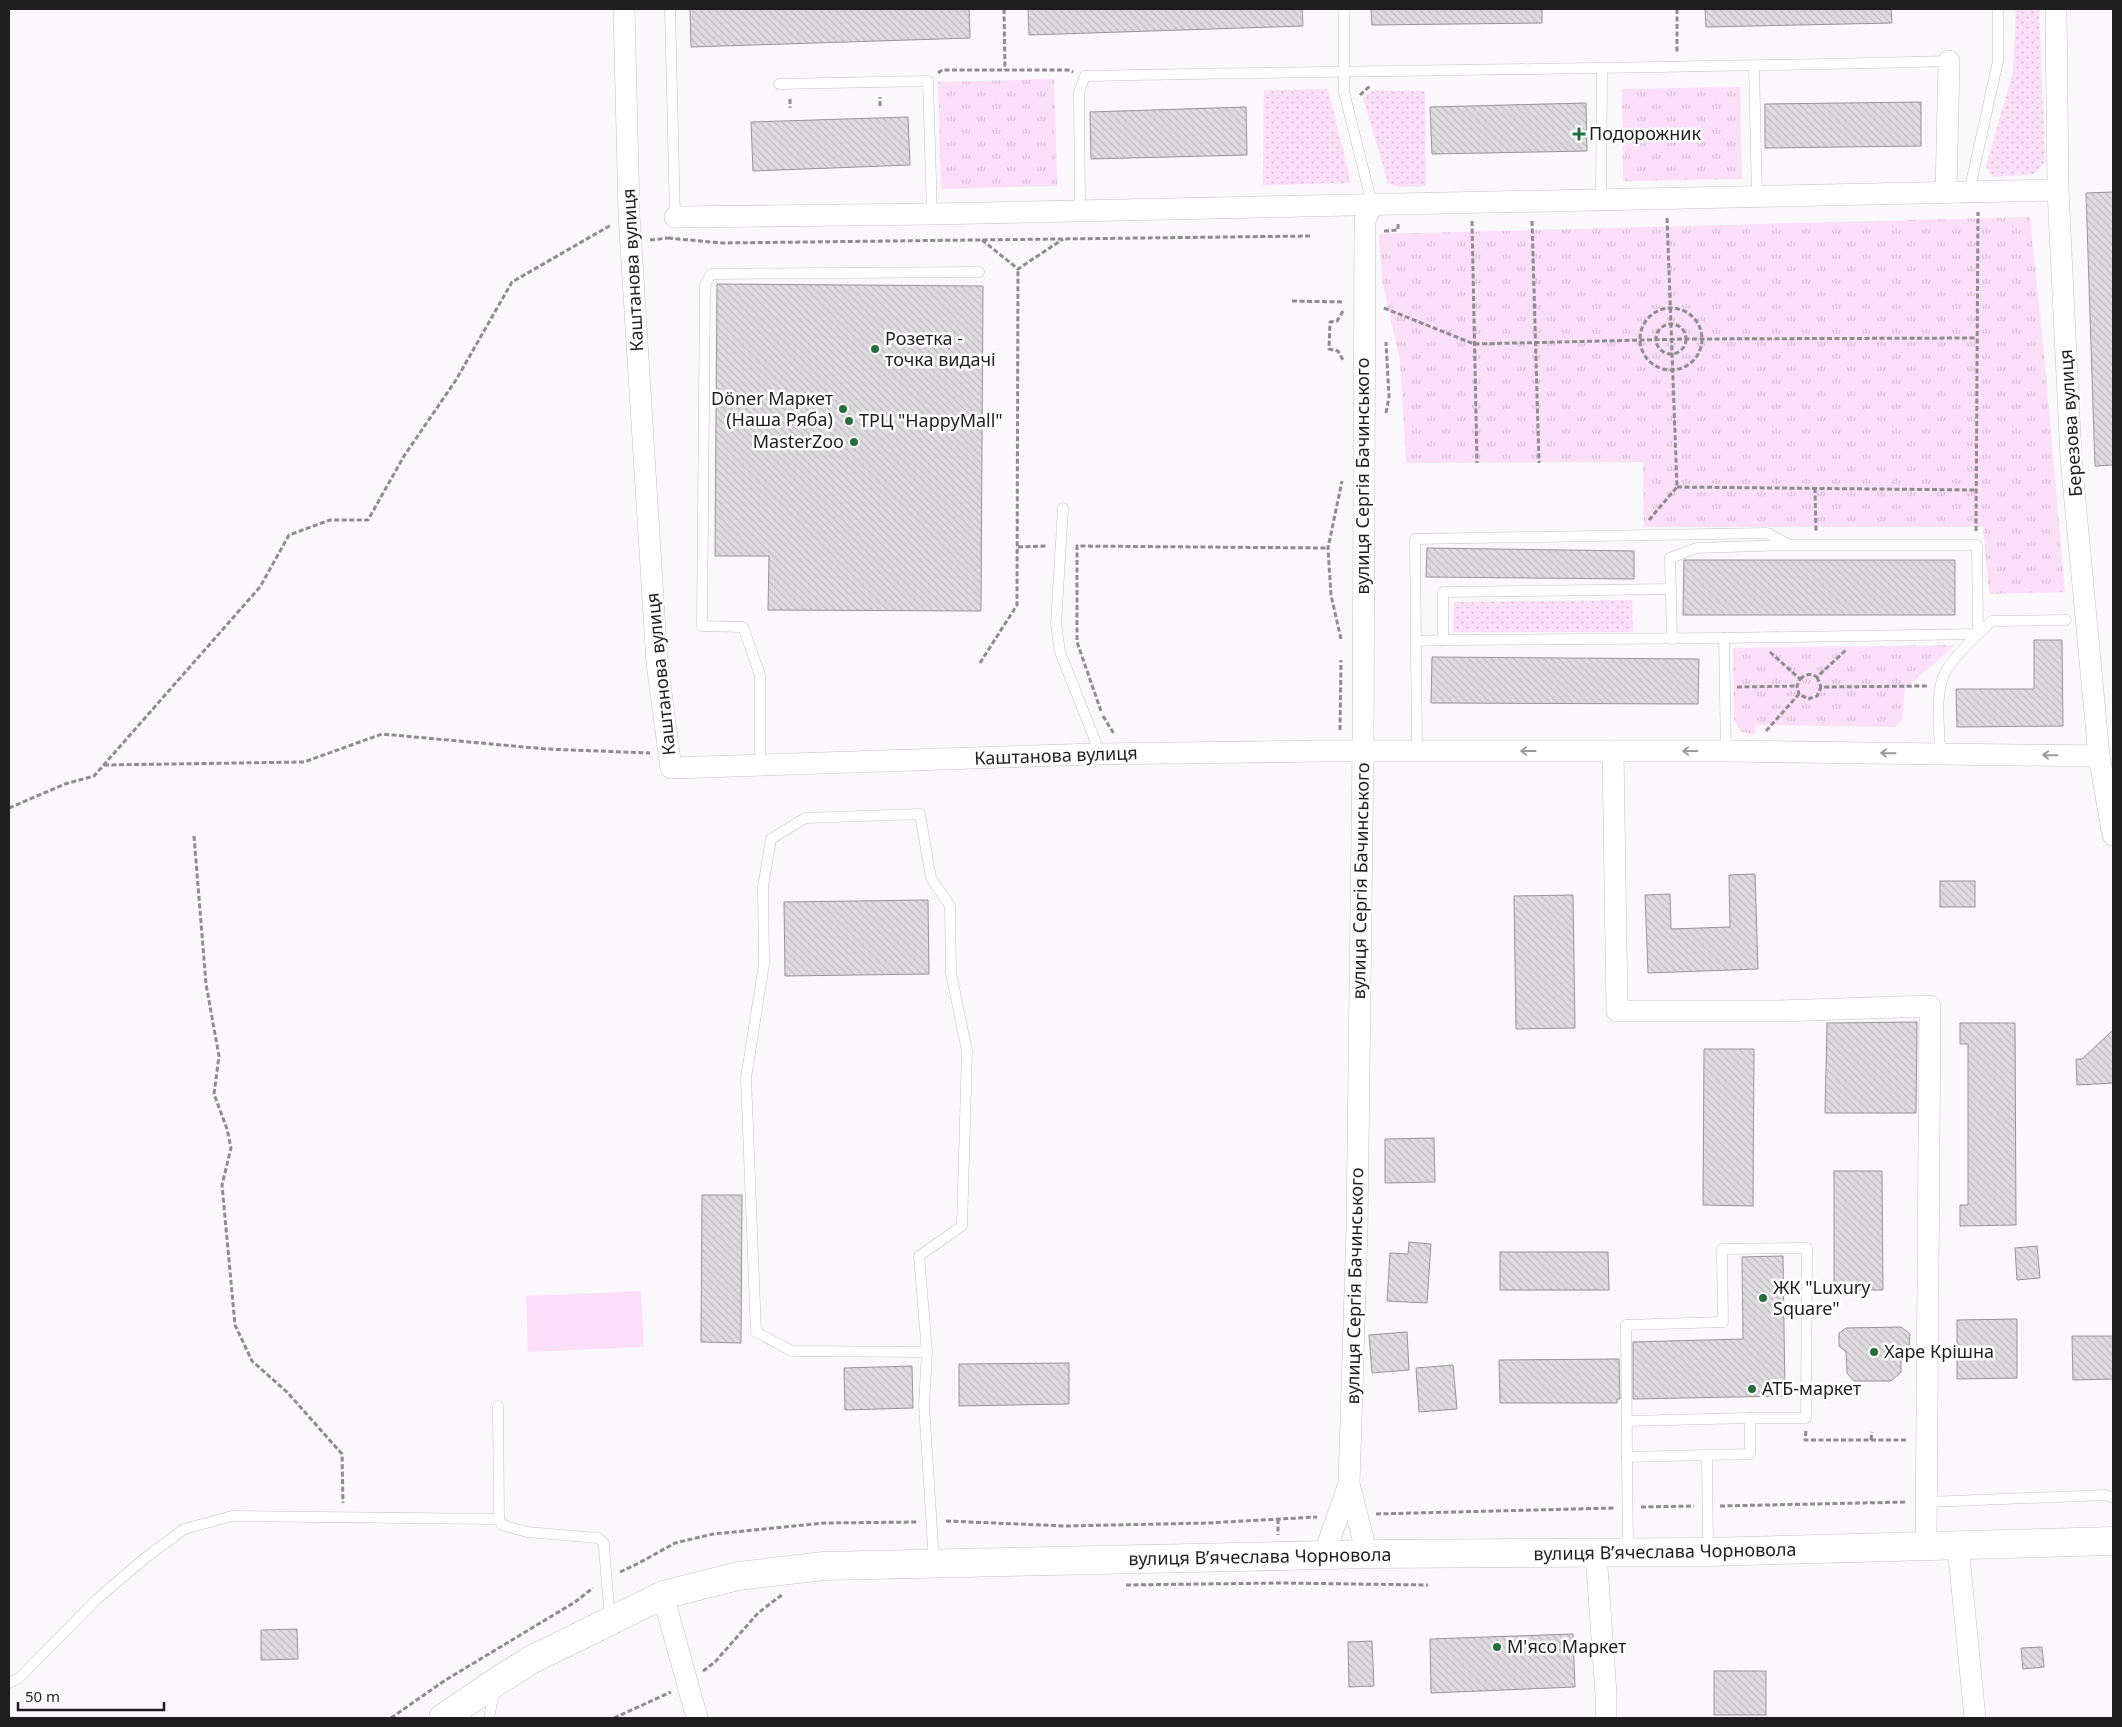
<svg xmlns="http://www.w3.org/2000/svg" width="2122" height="1727" font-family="'Noto Sans',sans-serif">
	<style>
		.grass { fill: url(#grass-dots) }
		.park { fill: url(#park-tufts) }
		.garden { fill: #fbdef7 }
		.building { fill: url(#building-back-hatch); stroke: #979496 }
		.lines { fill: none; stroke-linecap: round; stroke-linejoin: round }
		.lane-casing { stroke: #c3c0c3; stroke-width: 11 }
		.street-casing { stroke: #c3c0c3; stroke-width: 22 }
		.secondary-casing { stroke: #c3c0c3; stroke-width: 29 }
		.path { stroke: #8e8c8e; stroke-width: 3; stroke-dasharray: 5 2.5; stroke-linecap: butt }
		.lane { stroke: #fff; stroke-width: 10 }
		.street { stroke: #fff; stroke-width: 21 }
		.secondary { stroke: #fff; stroke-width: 28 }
		.oneway { stroke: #9a9a9a }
		.poi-dot { fill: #256d3a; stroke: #fff; stroke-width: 2 }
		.labels { text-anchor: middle; stroke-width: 5; stroke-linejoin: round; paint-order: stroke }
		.poi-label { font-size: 18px; fill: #1f1e1f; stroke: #fff; text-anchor: start }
		.street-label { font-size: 18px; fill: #1f1e1f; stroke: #fff }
	</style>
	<defs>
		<pattern id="grass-dots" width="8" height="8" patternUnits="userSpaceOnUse" patternTransform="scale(1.25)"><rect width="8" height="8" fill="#fbdef7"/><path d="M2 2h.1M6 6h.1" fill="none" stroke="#d7bed3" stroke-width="1.8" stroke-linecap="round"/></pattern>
		<pattern id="park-tufts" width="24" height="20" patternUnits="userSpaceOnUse" patternTransform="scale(1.25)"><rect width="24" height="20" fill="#fbdef7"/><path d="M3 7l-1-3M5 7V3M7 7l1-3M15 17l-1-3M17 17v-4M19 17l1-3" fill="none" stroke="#d7bed3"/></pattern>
		<pattern id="building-back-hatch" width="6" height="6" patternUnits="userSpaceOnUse" patternTransform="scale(1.25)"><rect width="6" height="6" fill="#dfdcdf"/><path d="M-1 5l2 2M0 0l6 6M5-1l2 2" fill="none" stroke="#bfbcbf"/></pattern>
	</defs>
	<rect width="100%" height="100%" fill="#fbf8fb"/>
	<g class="grass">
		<path d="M2016,9H2039L2045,162L2034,174L1993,177L1986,166L2013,72Z"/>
		<path d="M1328,89L1351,183L1263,185L1264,90Z"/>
		<path d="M1374,90L1425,91L1426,186L1399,187L1388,183L1363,97Z"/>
		<path d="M1632,600L1633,632H1453L1454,602Z"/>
	</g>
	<g class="park">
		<path d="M1054,79L1057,186L941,189L938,82Z"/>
		<path d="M1740,87L1742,179L1623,181L1622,89Z"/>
		<path d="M2030,217L2043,343L2065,592L1989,594L1983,527H1644L1643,462L1406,463L1400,361L1382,280L1379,234Z"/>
		<path d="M1955,645L1905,689L1902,720L1895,727L1756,725L1754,734L1741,732L1734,720L1733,648Z"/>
	</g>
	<path class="garden" d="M641,1291L644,1347L528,1352L526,1296Z"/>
	<g class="building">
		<path d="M690,9H969L970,38L691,47Z"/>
		<path d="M1028,9H1302L1303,26L1029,35Z"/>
		<path d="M1371,9H1542V23L1372,25Z"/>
		<path d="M1705,9H1891L1892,23L1706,27Z"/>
		<path d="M1921,102V146L1765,148V104Z"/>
		<path d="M1586,103L1587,151L1432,154L1430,107Z"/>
		<path d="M1246,107L1247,155L1091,159L1090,112Z"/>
		<path d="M908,117L910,165L753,171L751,122Z"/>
		<path d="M2113,192V465L2095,466L2086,193Z"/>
		<path d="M717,284L983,286L981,611L768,610L769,556H715Z"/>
		<path d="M1427,548L1634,551V579L1426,577Z"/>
		<path d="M1684,560H1955V615H1683Z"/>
		<path d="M2034,640H2062L2063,726L1957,727L1956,689H2034Z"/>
		<path d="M1432,657L1699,659L1698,704L1431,703Z"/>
		<path d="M1755,874L1758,969L1648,973L1645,895L1670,894L1671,929L1730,927L1729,875Z"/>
		<rect x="1940" y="881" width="35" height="26"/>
		<path d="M1573,895L1575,1028L1516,1029L1514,896Z"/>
		<path d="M928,900L929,974L785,976L784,902Z"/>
		<path d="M1917,1022L1916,1113H1825L1827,1023Z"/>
		<path d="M1960,1023H2015L2016,1225L1960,1226V1205H1968V1044H1960Z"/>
		<path d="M2113,1030V1083L2077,1085L2076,1059H2082Z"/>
		<path d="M1704,1049H1754L1753,1206L1703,1205Z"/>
		<path d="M1434,1138L1435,1182L1385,1183V1139Z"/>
		<path d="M1834,1171H1882L1883,1290H1834Z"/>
		<path d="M702,1195H742L741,1343L701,1342Z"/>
		<path d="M1409,1242L1431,1244L1427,1303L1387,1301L1390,1253L1408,1254Z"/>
		<path d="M2037,1246L2040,1278L2017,1280L2015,1248Z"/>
		<path d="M1500,1252H1608L1609,1290H1500Z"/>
		<path d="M1783,1256L1785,1396L1633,1399V1342L1743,1339L1742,1257Z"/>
		<path d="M2017,1319V1378L1957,1379V1320Z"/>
		<path d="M1901,1327L1910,1334L1909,1347L1901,1353V1372L1891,1381H1854L1847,1373L1846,1352L1839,1346V1333L1846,1328Z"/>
		<path d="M1407,1332L1409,1370L1372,1373L1369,1335Z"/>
		<path d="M2072,1336H2113V1379L2073,1380Z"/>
		<path d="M1619,1359L1620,1399H1617V1403H1500L1499,1360Z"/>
		<path d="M1069,1363V1404L959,1406V1364Z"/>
		<path d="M1453,1365L1457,1409L1419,1412L1416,1368Z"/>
		<path d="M912,1366L913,1408L845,1410L844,1368Z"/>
		<path d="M297,1629L298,1659L261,1660V1630Z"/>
		<path d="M1573,1634L1575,1687L1431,1693L1430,1639Z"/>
		<path d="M1372,1641L1374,1686L1349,1687L1348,1642Z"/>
		<path d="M2042,1647L2044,1667L2023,1669L2021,1648Z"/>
		<rect x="1714" y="1671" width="52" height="44"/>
	</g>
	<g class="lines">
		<defs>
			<g id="lane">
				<path d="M670,9L675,217"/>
				<path d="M1344,9V92L1372,204"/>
				<path d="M1754,67L1757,197"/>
				<path d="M779,84L928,81L932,214"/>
				<path d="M1969,192L1998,61V9"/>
				<path d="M1601,199L1602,69"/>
				<path d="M1080,211L1079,92L1085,76C1373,70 1661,69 1949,61"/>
				<path d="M1063,508L1056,624L1060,652L1095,740V754"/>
				<path d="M1672,639L1670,558L1697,548L1789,545"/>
				<path d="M1443,640L1724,638"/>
				<path d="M1417,641L1443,640V592L1671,589"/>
				<path d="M1417,752L1415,539L1767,533L1790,545H1977L1978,634L1724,638L1726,751"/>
				<path d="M1940,753C1940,731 1934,693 1945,673C1951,659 1980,632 1992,621L2066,620"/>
				<path d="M760,765V675L743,627L702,626L705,285L711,274L979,272"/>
				<path d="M927,1352L919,1256L962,1226L967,1051L951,973L950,906L931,878L920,814L805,818L771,839L763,887L764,964L746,1078L756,1332L792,1351L927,1352L924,1405L934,1562"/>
				<path d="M498,1406L499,1519L502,1525L527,1532L598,1538L604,1543V1548L610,1619"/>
				<path d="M1627,1421L1750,1418V1454L1707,1455"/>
				<path d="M1627,1457L1628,1551"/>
				<path d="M1927,1502L2106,1495L2113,1498"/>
				<path d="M1708,1551L1707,1455L1627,1457L1626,1325L1723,1322L1722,1249L1807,1248L1806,1418H1750"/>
				<path d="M9,1683L19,1678L96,1600L144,1559L184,1529L232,1516L499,1519"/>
				<path d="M489,1718L494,1690"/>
			</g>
			<g id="street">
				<path d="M624,9L629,214L657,663L671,768L1095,754L1321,751H1726L2099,756"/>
				<path d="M2056,9L2058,190L2071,458L2099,756L2113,835"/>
				<path d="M1946,192L1949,61"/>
				<path d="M675,217L932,214L2058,190"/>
				<path d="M1613,751L1617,1011H1779L1930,1006L1926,1547"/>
				<path d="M1349,1484L1367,1554"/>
				<path d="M1958,1546L1975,1718"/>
				<path d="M1596,1553L1606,1694V1718"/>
				<path d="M1324,1555L1349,1484L1357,1228L1363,752L1365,221L1372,204"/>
				<path d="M663,1595L697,1718"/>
			</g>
			<path id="secondary" d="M443,1718L496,1682L531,1660L663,1595L738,1576L824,1566L1373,1554L1708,1552L2113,1541"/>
		</defs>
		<use href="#lane" class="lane-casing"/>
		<use href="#street" class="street-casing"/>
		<use href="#secondary" class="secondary-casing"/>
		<g class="path">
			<path d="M1004,9L1005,70"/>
			<path d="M1677,9V52"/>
			<path d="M938,73L942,70H1068L1073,72"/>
			<path d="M1360,95L1370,86"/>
			<path d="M790,99V108"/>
			<path d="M880,106V97"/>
			<path d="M1472,221L1477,463"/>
			<path d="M1532,221L1539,463"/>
			<path d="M1384,231L1398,230V223"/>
			<path d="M668,238L722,243L1310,236"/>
			<path d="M650,240L668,238"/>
			<path d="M982,240L1018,269L1063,239"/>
			<path d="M1292,301L1344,302"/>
			<circle cx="1671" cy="339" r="31"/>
			<path d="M1384,308L1474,344L1686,339L1976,338"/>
			<path d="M1343,311L1337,321L1330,322L1329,349L1338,351L1343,360"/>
			<circle cx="1671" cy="339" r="15"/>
			<path d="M1386,413L1389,397L1386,342"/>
			<path d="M1677,487L1976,490"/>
			<path d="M1815,488L1816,533"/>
			<path d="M1649,520L1677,487L1667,217"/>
			<path d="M1976,531L1978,212"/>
			<path d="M1018,547L1046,546"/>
			<path d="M1341,639L1331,595L1328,548L1342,481"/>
			<path d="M1770,652L1800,679L1797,686L1799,694"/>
			<path d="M980,663L1017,605L1018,269"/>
			<path d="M1817,677L1821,687"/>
			<path d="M1800,679C1806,674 1810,673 1817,677L1846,650"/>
			<path d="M1737,687L1797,686"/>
			<path d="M1101,711L1077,642V546L1328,548"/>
			<path d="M1103,716L1114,734"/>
			<path d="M1340,730L1341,660"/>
			<path d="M1766,731L1799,694L1808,699L1817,696L1821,687L1927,686"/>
			<path d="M104,765L304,762L382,734L546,749L650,753"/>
			<path d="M9,808L65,784L94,776L260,587L289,535L330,520H368L404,456L456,380L512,282L611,225"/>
			<path d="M194,836L206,984L219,1056L214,1094L227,1129L231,1148L222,1185L235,1325L252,1361L287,1392L342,1454L343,1503"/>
			<path d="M1806,1431L1805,1440H1907"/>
			<path d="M1871,1440L1872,1432"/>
			<path d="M1720,1506L1907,1502"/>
			<path d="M1641,1507L1694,1506"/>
			<path d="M1376,1514L1614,1508"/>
			<path d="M1278,1519V1535"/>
			<path d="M946,1521L1066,1526L1207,1523L1317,1517"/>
			<path d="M620,1572L639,1563L675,1543L713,1534L824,1523L917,1522"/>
			<path d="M1126,1585L1280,1583L1428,1585"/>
			<path d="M703,1671L715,1662L758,1613L783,1594"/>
			<path d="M391,1718L444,1681L575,1602L593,1588"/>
			<path d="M614,1718L671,1692"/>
		</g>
		<use href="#lane" class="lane"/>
		<use href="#street" class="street"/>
		<use href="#secondary" class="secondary"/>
	</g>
	<defs><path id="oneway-shaft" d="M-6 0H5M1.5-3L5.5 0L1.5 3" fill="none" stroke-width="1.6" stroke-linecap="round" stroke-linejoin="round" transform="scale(1.25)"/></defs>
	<g class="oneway">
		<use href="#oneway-shaft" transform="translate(1528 751) rotate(180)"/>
		<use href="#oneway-shaft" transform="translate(1690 751) rotate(180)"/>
		<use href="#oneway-shaft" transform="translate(1888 753) rotate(-179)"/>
		<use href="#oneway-shaft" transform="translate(2050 755) rotate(-179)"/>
	</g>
	<g class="poi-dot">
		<path d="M1576.5 126.5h5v5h5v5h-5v5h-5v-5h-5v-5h5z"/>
		<circle cx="875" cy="349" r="5"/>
		<circle cx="843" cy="409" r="5"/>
		<circle cx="849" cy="421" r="5"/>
		<circle cx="854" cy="442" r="5"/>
		<circle cx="1763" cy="1298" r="5"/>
		<circle cx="1874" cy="1352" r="5"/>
		<circle cx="1752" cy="1389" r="5"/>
		<circle cx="1497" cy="1647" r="5"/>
	</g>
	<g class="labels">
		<g class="poi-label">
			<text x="1589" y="140">Подорожник</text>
			<text x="885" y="345">Розетка -<tspan x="885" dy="21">точка видачі</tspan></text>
			<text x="833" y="405" text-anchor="end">Döner Maркет<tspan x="833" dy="21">(Наша Ряба)</tspan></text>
			<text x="859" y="427">ТРЦ "HappyMall"</text>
			<text x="844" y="448" text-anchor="end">MasterZoo</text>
			<text x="1773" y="1294">ЖК "Luxury<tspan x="1773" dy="21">Square"</tspan></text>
			<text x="1884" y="1358">Харе Крішна</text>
			<text x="1762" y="1395">АТБ-маркет</text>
			<text x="1507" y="1653">М'ясо Маркет</text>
		</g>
		<g class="street-label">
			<text transform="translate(633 270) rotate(-93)" y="6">Каштанова вулиця</text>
			<text transform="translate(2071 423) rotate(-94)" y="6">Березова вулиця</text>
			<text transform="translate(1363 476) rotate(-90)" y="6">вулиця Сергія Бачинського</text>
			<text transform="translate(661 674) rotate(-96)" y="6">Каштанова вулиця</text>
			<text transform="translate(1056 756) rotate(-2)" y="6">Каштанова вулиця</text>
			<text transform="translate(1361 881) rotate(-89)" y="6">вулиця Сергія Бачинського</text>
			<text transform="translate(1355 1286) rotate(-89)" y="6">вулиця Сергія Бачинського</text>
			<text transform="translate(1665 1552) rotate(-1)" y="6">вулиця Вʼячеслава Чорновола</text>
			<text transform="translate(1260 1557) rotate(-1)" y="6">вулиця Вʼячеслава Чорновола</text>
		</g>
	</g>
	<rect width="2122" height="1727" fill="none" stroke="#1f1e1f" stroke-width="20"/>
	<path d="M18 1702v8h146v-8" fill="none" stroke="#1f1e1f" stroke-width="2.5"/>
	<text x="25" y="1702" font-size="15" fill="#1f1e1f" stroke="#ffffff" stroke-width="4" paint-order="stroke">50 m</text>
</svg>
